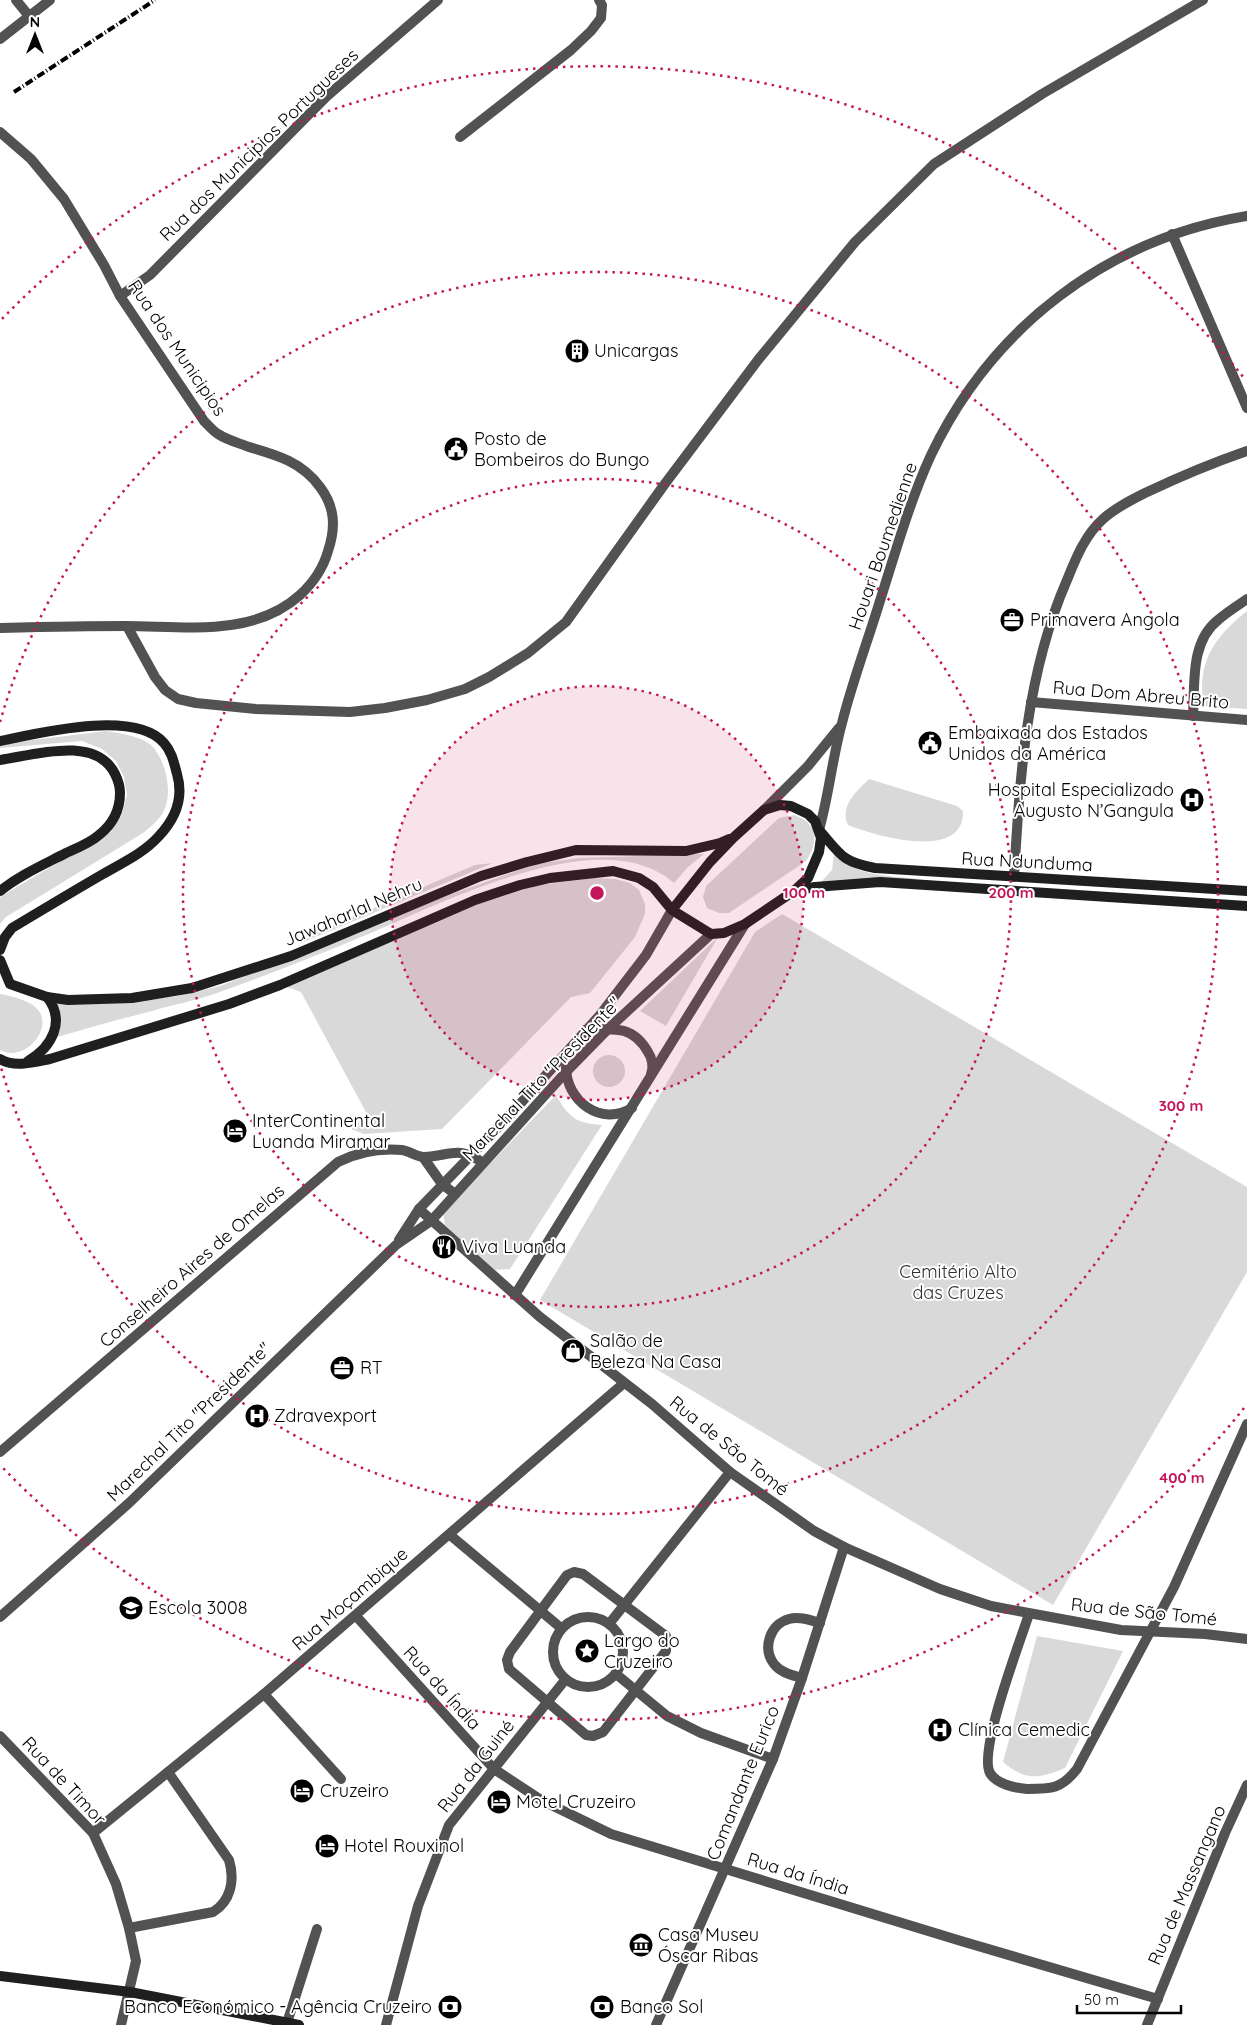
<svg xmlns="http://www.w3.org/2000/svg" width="1247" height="2025" font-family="Quicksand,sans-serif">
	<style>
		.green { fill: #d9d9d9 }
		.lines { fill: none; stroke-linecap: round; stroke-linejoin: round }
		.minor { stroke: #525252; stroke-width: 10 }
		.tertiary { stroke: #525252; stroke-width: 10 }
		.secondary { stroke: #1f1f1f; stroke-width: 10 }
		.rail { stroke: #000; stroke-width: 4; stroke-dasharray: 8 2.5 1 2.5; stroke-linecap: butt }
		.ring { fill: none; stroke: #c2185b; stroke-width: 2.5; stroke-dasharray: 2.5 5 }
		.labels { text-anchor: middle; stroke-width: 4; stroke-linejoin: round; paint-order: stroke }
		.street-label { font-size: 18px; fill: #000; stroke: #fff }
		.poi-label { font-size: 18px; fill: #000; stroke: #fff; text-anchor: start }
		.park-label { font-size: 18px; fill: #303030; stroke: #fff }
		.centre { fill: #c2185b; stroke: #fff; stroke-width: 2.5 }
		.ring-label { font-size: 15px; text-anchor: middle; font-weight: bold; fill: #c2185b; stroke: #fff; stroke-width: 4; stroke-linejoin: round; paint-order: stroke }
	</style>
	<rect width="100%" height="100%" fill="#fff"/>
	<g class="green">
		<path d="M1247,611V709L1203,706C1203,696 1201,685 1203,675C1207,647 1226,628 1247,611Z"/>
		<path d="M106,731C118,733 141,736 151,745C167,761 175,798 160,817C155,823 149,828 143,833L6,917L0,924V897L110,832L122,814L127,795L124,777L116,761L102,749L82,741L0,748V744Z"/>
		<path d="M869,779L957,806L963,811C965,862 875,836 848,825C839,806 857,791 869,779Z"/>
		<path d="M794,815C818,823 819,842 806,861L729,913H719L707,908L703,897L706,886L779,818Z"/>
		<path d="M704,854L688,867L674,883C601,818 437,906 361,937C313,957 263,977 214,994C194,1001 172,1005 152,1011C120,1019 88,1028 57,1037L53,1002L94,1004L136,1001L178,996L220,986L457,892L536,864L578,858Z"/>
		<path d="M834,854C856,877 892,876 922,879L821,882L832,870Z"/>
		<path d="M493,863L299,944L315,933L475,865Z"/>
		<path d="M594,878L615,879L630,883L639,890L645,904V914L635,937L590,993L571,997L442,1129L364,1134L351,1129L367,1114L301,992L287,987L463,909L525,887Z"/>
		<path d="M782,914L1247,1187V1272L1053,1605L540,1300L755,932Z"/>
		<path d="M718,937L666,1026L640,1011Z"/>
		<path d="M0,994C10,996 25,999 34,1006C58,1024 26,1064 0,1050Z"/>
		<circle cx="609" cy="1071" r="16"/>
		<path d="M556,1095C569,1118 576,1123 602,1125L510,1269L495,1270L445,1225L443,1212Z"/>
		<path d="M1037,1636L1123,1651L1065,1768C1038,1779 1026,1781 1003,1762Z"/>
	</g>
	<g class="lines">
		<g class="minor">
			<path d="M16,0L29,16"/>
			<path d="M460,137L571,50L591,31L601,18L602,5L599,0"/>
			<path d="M1172,234L1247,408"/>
			<path d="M127,626L155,677L165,690L178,699L196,703L256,709L350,712L385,708L427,700L465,689L489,677L528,653L566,622L664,485L758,360L855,242L934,164L1042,94L1203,0"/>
			<path d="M1031,702L1247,720"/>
			<path d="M1193,716C1195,684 1190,642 1218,620C1227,612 1237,606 1247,599"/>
			<path d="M1014,877C1020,776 1026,674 1067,580C1076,558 1085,535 1103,519C1115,508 1131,500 1145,493C1179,477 1212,463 1247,451"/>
			<path d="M423,1157L442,1184L455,1194"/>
			<path d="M0,1452L338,1162C358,1152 379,1148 402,1150C409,1151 417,1157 424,1157C450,1156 458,1145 483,1163"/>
			<path d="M450,1535L561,1628"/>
			<path d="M844,1547L940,1589L991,1606L1121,1630L1205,1634L1247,1639"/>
			<path d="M574,1572L583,1574L666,1636V1651L603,1732L593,1736L586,1735L509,1669L507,1660L510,1652L567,1575Z"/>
			<path d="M1029,1614C1020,1642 978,1751 990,1773C996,1784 1015,1788 1027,1789C1052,1789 1061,1789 1077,1769L1174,1587L1247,1424"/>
			<path d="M356,1616L494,1769L541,1800L611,1834L961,1941L1158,1999"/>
			<circle cx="588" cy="1652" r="35"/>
			<path d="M609,1624L730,1472"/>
			<path d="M616,1674L667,1716L701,1733L773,1759"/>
			<path d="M802,1678C792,1675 781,1673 774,1664C762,1648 770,1624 789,1619C799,1616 810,1620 820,1623"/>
			<path d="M264,1694L341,1779"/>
			<path d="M0,1736L93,1833L116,1884L129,1928L136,1961L121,2025"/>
			<path d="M93,1833L264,1694L624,1383"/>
			<path d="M129,1928L213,1912C231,1901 235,1880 229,1860L168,1772"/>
			<path d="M287,2023L317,1929"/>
			<path d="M386,2025L418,1906L449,1825L565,1680"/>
			<path d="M1147,2025L1225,1833L1247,1785"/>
		</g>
		<g class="tertiary">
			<path d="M0,39L50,0"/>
			<path d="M0,132L31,159L64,199L104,265L120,296L204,421C208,425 213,431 218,434C227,440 239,443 249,447C277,455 302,462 320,487C335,507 336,527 328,551C323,569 314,582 300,595C252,638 184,626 125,626C84,626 42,627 0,628"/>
			<path d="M120,296L150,275L326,97L438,0"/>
			<path d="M764,810L808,766L839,728"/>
			<path d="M819,830C829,795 832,759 842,723C852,683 867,643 879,604C895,554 909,503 931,455C992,327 1107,239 1247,216"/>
			<path d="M585,1030C612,1029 632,1024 648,1052C652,1058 654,1067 651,1074"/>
			<path d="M566,1067C566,1101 601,1127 632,1108"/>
			<path d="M419,1209L540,1317L652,1404L730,1472L814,1531L844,1547L802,1678L773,1759L656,2025"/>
			<path d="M399,1240L419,1209L511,1114L600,1015L646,955L672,910"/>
			<path d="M515,1295L745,924"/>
			<path d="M0,1617L129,1503L396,1245L431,1221L566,1072L609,1028L711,934"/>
		</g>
		<g class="secondary">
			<path d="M0,741C39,733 135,709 164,743C172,752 174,763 177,774C184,798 175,819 159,836C144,853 122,863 103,874C72,892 42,910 12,928L5,937L0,950"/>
			<path d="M0,760C34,755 96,735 115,774C118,780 120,786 120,793C120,810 113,824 99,835C90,843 77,848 66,853C43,865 20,875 0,891"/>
			<path d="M820,831C841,855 842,862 875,868L1247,891"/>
			<path d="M794,891L815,887L880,882L1247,906"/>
			<path d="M0,960L10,984L47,997L68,1000L132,998L192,988L291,956L481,876L527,862L576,850L686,851L720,843L729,839"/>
			<path d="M0,1059C14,1068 35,1062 50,1059L229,1004L280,985L475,900L520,885L550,878L613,871L639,878L653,887L672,910L711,934L724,933L745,924L794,891L808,878L819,852L821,838L815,821L808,814L791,806L780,805L764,810L733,838L710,862L672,910"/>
			<path d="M28,1061C52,1047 66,1021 47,997"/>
			<path d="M0,1976L130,1992L299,2025"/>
		</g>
		<path class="rail" d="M14,92L155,0"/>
	</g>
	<circle cx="597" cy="893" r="207" fill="#c2185b" fill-opacity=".12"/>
	<g class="ring">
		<circle cx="597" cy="893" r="207"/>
		<circle cx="597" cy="893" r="414"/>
		<path d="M0 722A621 621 0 1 1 0 1064"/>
		<path d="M1244 1408A827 827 0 0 1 2 1467M2 319A827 827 0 0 1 1244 378"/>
	</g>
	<defs>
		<symbol id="building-disc" viewBox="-11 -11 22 22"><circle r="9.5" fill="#000" stroke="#fff"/><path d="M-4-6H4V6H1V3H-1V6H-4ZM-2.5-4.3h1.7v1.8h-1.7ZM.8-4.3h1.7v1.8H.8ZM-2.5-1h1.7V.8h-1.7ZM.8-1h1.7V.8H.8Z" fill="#fff"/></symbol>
		<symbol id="civic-disc" viewBox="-11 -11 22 22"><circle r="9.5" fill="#000" stroke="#fff"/><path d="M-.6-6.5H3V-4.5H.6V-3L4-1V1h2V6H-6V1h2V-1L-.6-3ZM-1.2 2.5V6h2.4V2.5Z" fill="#fff"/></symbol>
		<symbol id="office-disc" viewBox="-11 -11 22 22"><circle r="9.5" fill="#000" stroke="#fff"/><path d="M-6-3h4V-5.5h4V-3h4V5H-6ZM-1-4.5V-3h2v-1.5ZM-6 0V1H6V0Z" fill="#fff"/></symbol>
		<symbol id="hospital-disc" viewBox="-11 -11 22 22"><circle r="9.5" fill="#000" stroke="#fff"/><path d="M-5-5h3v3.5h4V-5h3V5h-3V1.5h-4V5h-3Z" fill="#fff"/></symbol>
		<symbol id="hotel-disc" viewBox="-11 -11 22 22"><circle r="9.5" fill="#000" stroke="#fff"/><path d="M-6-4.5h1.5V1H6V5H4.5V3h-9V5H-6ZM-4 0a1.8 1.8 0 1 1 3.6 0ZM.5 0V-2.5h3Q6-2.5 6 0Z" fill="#fff"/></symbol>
		<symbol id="restaurant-disc" viewBox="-11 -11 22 22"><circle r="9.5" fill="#000" stroke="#fff"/><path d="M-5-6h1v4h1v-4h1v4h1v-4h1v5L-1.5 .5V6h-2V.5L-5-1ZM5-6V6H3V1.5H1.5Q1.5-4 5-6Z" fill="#fff"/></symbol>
		<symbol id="shop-disc" viewBox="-11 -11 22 22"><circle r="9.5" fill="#000" stroke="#fff"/><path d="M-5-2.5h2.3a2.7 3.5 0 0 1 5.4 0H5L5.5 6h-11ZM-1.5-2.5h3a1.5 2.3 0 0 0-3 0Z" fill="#fff"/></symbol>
		<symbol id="school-disc" viewBox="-11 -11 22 22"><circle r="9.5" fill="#000" stroke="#fff"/><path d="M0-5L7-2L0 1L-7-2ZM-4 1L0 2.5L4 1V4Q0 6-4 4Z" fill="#fff"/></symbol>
		<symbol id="sight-disc" viewBox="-11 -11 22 22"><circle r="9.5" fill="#000" stroke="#fff"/><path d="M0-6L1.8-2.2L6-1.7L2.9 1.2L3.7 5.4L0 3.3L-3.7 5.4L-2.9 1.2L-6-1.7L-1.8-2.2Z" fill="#fff"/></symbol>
		<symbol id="museum-disc" viewBox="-11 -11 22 22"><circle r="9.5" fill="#000" stroke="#fff"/><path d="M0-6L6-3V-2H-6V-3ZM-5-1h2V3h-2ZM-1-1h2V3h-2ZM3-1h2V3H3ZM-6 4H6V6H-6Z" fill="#fff"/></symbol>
		<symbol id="bank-disc" viewBox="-11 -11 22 22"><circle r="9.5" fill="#000" stroke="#fff"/><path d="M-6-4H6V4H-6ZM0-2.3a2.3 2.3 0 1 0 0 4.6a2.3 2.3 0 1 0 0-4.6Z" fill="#fff"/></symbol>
	</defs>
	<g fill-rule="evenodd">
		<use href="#building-disc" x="563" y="337" width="28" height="28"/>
		<use href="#civic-disc" x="442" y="435" width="28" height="28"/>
		<use href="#office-disc" x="998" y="606" width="28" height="28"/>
		<use href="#civic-disc" x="916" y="729" width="28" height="28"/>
		<use href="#hospital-disc" x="1178" y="786" width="28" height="28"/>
		<use href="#hotel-disc" x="221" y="1117" width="28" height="28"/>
		<use href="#restaurant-disc" x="430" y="1233" width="28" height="28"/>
		<use href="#shop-disc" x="559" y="1337" width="28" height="28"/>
		<use href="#office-disc" x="328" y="1354" width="28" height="28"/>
		<use href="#hospital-disc" x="243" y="1402" width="28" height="28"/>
		<use href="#school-disc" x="117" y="1594" width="28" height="28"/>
		<use href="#sight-disc" x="573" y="1637" width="28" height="28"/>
		<use href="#hospital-disc" x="926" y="1716" width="28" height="28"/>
		<use href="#hotel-disc" x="288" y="1777" width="28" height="28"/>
		<use href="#hotel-disc" x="485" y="1788" width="28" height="28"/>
		<use href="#hotel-disc" x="313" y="1832" width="28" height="28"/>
		<use href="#museum-disc" x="627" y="1931" width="28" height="28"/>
		<use href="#bank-disc" x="436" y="1993" width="28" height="28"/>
		<use href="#bank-disc" x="588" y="1993" width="28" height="28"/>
	</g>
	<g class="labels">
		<g class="street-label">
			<text transform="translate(259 145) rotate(-44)" y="6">Rua dos Municipios Portugueses</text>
			<text transform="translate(177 348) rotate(56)" y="6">Rua dos Municipios</text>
			<text transform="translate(883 546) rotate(-71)" y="6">Houari Boumedienne</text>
			<text transform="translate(1141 695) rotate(5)" y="6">Rua Dom Abreu Brito</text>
			<text transform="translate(1027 862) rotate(3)" y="6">Rua Ndunduma</text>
			<text transform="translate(353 912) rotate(-23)" y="6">Jawaharlal Nehru</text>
			<text transform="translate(542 1079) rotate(-46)" y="6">Marechal Tito "Presidente"</text>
			<text transform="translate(192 1266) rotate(-41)" y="6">Conselheiro Aires de Omelas</text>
			<text transform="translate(189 1422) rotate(-44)" y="6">Marechal Tito "Presidente"</text>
			<text transform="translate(729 1446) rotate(39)" y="6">Rua de São Tomé</text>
			<text transform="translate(350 1599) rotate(-41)" y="6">Rua Moçambique</text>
			<text transform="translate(1144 1612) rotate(6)" y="6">Rua de São Tomé</text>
			<text transform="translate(442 1688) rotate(48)" y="6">Rua da Índia</text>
			<text transform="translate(476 1766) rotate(-52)" y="6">Rua da Guiné</text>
			<text transform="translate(64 1781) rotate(47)" y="6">Rua de Timor</text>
			<text transform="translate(743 1783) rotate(-68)" y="6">Comandante Eurico</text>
			<text transform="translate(798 1874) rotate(17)" y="6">Rua da Índia</text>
			<text transform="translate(1187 1885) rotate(-67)" y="6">Rua de Massangano</text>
		</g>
		<g class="poi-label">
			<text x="594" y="357">Unicargas</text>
			<text x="474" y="445">Posto de<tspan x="474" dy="21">Bombeiros do Bungo</tspan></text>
			<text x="1030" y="626">Primavera Angola</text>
			<text x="948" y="739">Embaixada dos Estados<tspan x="948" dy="21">Unidos da América</tspan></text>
			<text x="1174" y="796" text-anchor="end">Hospital Especializado<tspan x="1174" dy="21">Augusto N’Gangula</tspan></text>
			<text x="252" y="1127">InterContinental<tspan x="252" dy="21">Luanda Miramar</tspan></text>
			<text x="462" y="1253">Viva Luanda</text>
			<text x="590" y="1347">Salão de<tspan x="590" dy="21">Beleza Na Casa</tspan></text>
			<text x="360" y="1374">RT</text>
			<text x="274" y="1422">Zdravexport</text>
			<text x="148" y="1614">Escola 3008</text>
			<text x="604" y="1647">Largo do<tspan x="604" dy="21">Cruzeiro</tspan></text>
			<text x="958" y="1736">Clínica Cemedic</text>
			<text x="320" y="1797">Cruzeiro</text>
			<text x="516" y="1808">Motel Cruzeiro</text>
			<text x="344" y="1852">Hotel Rouxinol</text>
			<text x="658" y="1941">Casa Museu<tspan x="658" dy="21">Óscar Ribas</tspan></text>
			<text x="432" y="2013" text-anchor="end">Banco Económico - Agência Cruzeiro</text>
			<text x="620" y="2013">Banco Sol</text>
		</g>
		<g class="park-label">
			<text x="958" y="1278">Cemitério Alto<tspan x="958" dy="21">das Cruzes</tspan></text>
		</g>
	</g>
	<circle cx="597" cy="893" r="8" class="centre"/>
	<g class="ring-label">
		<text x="804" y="898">100 m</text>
		<text x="1011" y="898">200 m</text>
		<text x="1181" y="1111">300 m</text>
		<text x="1182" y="1483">400 m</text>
	</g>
	<g transform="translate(35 35)" stroke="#ffffff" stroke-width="4" paint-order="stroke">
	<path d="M0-4L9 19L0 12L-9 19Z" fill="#000000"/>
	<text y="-8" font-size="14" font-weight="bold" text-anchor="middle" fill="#000000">N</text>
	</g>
	<path d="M1077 2005v8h104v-8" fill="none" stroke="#000000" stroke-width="2.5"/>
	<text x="1084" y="2005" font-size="15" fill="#000000" stroke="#ffffff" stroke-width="4" paint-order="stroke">50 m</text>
</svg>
